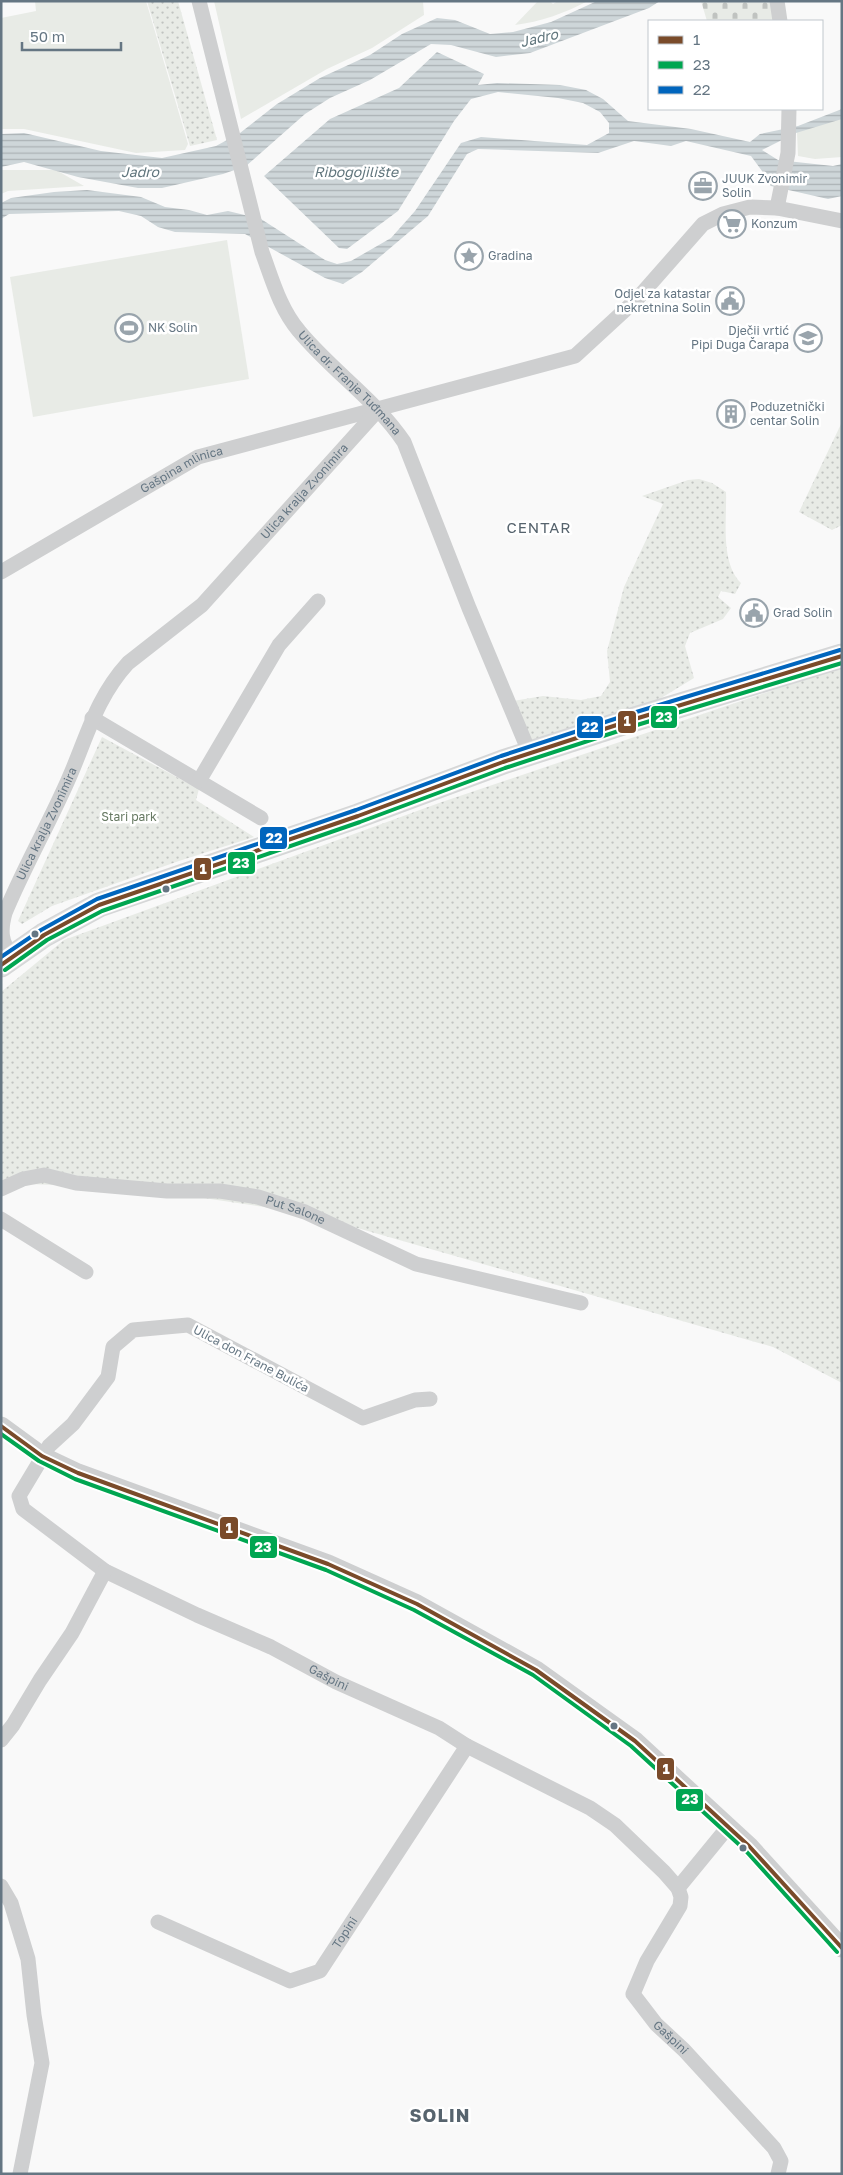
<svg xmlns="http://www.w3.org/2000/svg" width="843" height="2175" font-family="'Golos Text',sans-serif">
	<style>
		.green { fill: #e8ebe6 }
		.cemetery { fill: url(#cemetery-stones) }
		.park { fill: url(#park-dots) }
		.water { fill: url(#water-rules) }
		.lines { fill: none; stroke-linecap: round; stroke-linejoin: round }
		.secondary-casing { stroke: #d5d6d7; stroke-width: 25 }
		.minor { stroke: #cecfd0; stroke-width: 15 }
		.tertiary { stroke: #cecfd0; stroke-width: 19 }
		.secondary { stroke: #e1e2e2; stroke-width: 22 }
		.bus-1-casing { stroke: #fff; stroke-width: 8 }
		.bus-2-casing { stroke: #fff; stroke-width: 8 }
		.bus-3-casing { stroke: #fff; stroke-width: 8 }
		.bus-1 { stroke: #7a4b2a; stroke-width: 4 }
		.bus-2 { stroke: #00a651; stroke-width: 4 }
		.bus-3 { stroke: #0065bd; stroke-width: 4 }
		.bus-dot { fill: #657683; stroke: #fff; stroke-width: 2 }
		.labels { text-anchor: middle; stroke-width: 5; stroke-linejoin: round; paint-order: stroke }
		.poi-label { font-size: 12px; fill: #657683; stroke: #fff; text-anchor: start }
		.street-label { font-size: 12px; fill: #657683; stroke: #fff }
		.park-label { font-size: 12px; fill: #687a64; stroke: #fff }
		.water-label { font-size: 14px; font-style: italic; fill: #60757c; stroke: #fff }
		.quarter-label { font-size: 15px; letter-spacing: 1px; fill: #57646e; stroke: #fff }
		.district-label { font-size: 18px; font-weight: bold; letter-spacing: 1px; fill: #57646e; stroke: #fff }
		.line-badge { stroke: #fff; stroke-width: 2 }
		.badge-label { font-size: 14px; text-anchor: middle; font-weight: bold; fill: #fff }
	</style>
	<defs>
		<pattern id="cemetery-stones" width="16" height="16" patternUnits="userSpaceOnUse" patternTransform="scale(1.25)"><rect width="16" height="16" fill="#e8ebe6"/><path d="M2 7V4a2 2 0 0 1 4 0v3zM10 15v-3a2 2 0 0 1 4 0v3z" fill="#c0c3c0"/></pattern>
		<pattern id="park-dots" width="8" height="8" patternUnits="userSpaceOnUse" patternTransform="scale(1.25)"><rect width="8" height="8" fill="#e8ebe6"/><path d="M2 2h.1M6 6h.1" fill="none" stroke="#c0c3c0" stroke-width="1.8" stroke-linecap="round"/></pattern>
		<pattern id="water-rules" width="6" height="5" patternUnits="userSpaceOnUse" patternTransform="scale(1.25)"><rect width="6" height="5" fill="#ced6d9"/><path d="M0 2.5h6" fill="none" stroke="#abb2b5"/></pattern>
	</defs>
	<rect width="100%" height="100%" fill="#f9f9f9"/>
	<g class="green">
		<path d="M35,1H146L188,144L185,150L136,153L24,129H1V18L36,11Z"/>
		<path d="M214,1H423L424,15L372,48L327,69L241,119Z"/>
		<path d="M538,1H550L553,4L558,1H588C565,13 540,22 515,25Z"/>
		<path d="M842,117V157L815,159L798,156L797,132Z"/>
		<path d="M1,170H56L84,186L8,191L1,194Z"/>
		<path d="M227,240L249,379L33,417L10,277Z"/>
	</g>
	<path class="cemetery" d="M701,1H772L776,21H707Z"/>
	<g class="park">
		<path d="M147,1H178L217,140L190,146Z"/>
		<path d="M842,422V525L832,530L799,512Z"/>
		<path d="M699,479L712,483L726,492C727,520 720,562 741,583L735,594L721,591L718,597L731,608L723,619L690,633L685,646L694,678L653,703L531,742L513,701L543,696L581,700L601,696L610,682L607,651L624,587L663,504L642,496L688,480Z"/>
		<path d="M842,667V1383L773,1347L305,1213L136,1188L1,1183V992L64,940L439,803Z"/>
		<path d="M102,737L199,789L196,800L254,837L179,861L52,906L22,924L18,921Z"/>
	</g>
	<g class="water">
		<path d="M597,1H660L649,8L530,53L496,57L451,45L431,44L370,80L330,98L305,114L246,166L223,174L162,188H138L78,177L24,162L1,167V134L24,133L101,151L162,158L216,146L240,133L277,104L320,78L370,55L402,34L437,18L455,20L490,34L513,32L551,22Z"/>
		<path d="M437,52L484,74L478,85L497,83L560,85L586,90L603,99L628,121L691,129L750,142L760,134L798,126L842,109V119L796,133L762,150L778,160L833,166L842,164V196L828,199L771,186L766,182L762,171L751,156L686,141L671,146L634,141L598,153L478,149L467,154L428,216L362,272L343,284L325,278L245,234L175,232L158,227L141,216L119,211L9,214L1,219V203L11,198L54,192L87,190L141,197L165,207L189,210L207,215L228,211L261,219L325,260L337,264L351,261L391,238L415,211L461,143L481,137L587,145L609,133V123L600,112L583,103L558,98L498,92L471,99L454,121L398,211L347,249L339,248L264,176L330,119L399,88Z"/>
	</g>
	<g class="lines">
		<defs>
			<path id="secondary" d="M1,965L44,935L99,905L358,816L503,762L635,719L842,656"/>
		</defs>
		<use href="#secondary" class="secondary-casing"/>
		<g class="minor">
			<path id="s1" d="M199,1L262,252C272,279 280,309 299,331C332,371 376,400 404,442L469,608L530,754"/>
			<path d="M777,1L780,21"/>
			<path d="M777,208L788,153L789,109"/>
			<path id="s2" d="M1,572L198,457L575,356L637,299L703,224L723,214L750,207L777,208L842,221"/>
			<path d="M92,718L261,818"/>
			<path d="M199,781L279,645L318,601"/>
			<path id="s3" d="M12,956C1,942 0,931 5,913C24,867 49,824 69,778C87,737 96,698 128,663L202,605L378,410"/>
			<path id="s4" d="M1,1189L23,1179L44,1175L76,1183L167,1191H220L258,1197L305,1212L416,1264L581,1303"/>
			<path d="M1,1219L86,1272"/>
			<path id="s5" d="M430,1399L415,1400L363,1418L188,1325L133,1330L113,1347L108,1377L73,1424L49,1446L19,1496L23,1509L105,1571L197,1615L271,1647L336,1682L439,1728L467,1746L590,1808L615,1825L664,1872L678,1888L681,1897L680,1906L647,1961L633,1994L656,2024L684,2050L774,2148L781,2161L778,2174"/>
			<path d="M1,1740L13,1725L40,1680L72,1633L105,1571"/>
			<path d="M1,1886L11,1903L28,1959L34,2015L42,2063L20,2174"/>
			<path d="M678,1888L728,1827"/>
			<path id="s6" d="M158,1922L290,1981L320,1971L467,1746"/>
		</g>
		<path class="tertiary" d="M1,1426L42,1456L78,1473L328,1564L417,1604L536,1670L635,1741L749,1846L842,1948"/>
		<use href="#secondary" class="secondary"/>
		<defs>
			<g id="bus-1">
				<path d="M1,965L44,935L99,905L358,816L503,762L635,719L842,656"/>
				<path d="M1,1426L42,1456L78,1473L328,1564L417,1604L536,1670L635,1741L749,1846L842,1948"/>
			</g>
			<g id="bus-2">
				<path d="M5,970L47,940L102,911L360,822L505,768L637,725L842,663"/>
				<path d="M1,1434L39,1461L75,1479L326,1570L414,1610L533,1675L631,1746L745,1850L837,1952"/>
			</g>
			<path id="bus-3" d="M1,957L41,930L97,899L356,810L501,756L633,713L840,650"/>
		</defs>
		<use href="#bus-1" class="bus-1-casing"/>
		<use href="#bus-2" class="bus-2-casing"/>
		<use href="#bus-3" class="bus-3-casing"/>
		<use href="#bus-1" class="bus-1"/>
		<use href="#bus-2" class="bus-2"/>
		<use href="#bus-3" class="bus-3"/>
	</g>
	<defs>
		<symbol id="office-ring" viewBox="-11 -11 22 22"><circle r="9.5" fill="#fff" stroke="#99a4ac" stroke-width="1.5"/><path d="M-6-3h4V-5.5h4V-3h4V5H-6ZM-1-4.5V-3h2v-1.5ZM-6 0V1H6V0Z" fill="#99a4ac"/></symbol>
		<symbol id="supermarket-ring" viewBox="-11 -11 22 22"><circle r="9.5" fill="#fff" stroke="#99a4ac" stroke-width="1.5"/><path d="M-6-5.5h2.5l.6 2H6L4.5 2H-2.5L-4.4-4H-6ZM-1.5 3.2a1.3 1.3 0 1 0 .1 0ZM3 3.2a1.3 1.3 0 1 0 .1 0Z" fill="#99a4ac"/></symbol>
		<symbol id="sight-ring" viewBox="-11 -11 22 22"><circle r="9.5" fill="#fff" stroke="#99a4ac" stroke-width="1.5"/><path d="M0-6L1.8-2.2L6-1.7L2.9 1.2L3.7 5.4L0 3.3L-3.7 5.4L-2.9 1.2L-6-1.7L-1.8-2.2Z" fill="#99a4ac"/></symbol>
		<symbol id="civic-ring" viewBox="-11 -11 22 22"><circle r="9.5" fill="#fff" stroke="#99a4ac" stroke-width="1.5"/><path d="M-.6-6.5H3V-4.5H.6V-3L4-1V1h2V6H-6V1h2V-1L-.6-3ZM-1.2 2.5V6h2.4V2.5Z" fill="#99a4ac"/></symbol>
		<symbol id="stadium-ring" viewBox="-11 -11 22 22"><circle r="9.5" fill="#fff" stroke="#99a4ac" stroke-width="1.5"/><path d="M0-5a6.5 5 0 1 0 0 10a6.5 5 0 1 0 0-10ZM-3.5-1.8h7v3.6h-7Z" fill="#99a4ac"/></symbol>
		<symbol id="school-ring" viewBox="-11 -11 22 22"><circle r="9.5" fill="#fff" stroke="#99a4ac" stroke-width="1.5"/><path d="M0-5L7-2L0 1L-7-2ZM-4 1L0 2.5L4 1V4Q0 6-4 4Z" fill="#99a4ac"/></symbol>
		<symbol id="building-ring" viewBox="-11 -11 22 22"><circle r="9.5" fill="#fff" stroke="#99a4ac" stroke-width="1.5"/><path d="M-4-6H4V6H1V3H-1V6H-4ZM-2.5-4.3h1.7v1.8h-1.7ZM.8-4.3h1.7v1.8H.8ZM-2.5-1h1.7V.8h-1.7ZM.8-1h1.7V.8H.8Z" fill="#99a4ac"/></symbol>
	</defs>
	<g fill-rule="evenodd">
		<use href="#office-ring" x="687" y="170" width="32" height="32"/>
		<use href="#supermarket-ring" x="716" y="208" width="32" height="32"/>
		<use href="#sight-ring" x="453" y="240" width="32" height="32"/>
		<use href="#civic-ring" x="714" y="285" width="32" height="32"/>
		<use href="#stadium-ring" x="113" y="312" width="32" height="32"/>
		<use href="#school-ring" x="792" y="322" width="32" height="32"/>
		<use href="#building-ring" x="715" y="398" width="32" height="32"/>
		<use href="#civic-ring" x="738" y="597" width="32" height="32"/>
	</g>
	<g class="bus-dot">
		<circle cx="166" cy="889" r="4.5"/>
		<circle cx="35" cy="934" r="4.5"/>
		<circle cx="614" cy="1726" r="4.5"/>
		<circle cx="743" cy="1848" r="4.5"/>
	</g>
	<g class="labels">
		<g class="poi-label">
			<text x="722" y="183">JUUK Zvonimir<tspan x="722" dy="14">Solin</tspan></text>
			<text x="751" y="228">Konzum</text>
			<text x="488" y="260">Gradina</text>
			<text x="711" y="298" text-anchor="end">Odjel za katastar<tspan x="711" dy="14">nekretnina Solin</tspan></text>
			<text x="148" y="332">NK Solin</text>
			<text x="789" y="335" text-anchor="end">Dječji vrtić<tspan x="789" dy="14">Pipi Duga Čarapa</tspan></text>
			<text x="750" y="411">Poduzetnički<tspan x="750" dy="14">centar Solin</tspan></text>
			<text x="773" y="617">Grad Solin</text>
		</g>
		<g class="street-label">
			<text dy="4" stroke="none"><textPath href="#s1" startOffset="419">Ulica dr. Franje Tuđmana</textPath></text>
			<text dy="4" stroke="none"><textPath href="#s2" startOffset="208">Gašpina mlinica</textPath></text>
			<text dy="4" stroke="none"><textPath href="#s3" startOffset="572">Ulica kralja Zvonimira</textPath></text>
			<text dy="4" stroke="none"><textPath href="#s3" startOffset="144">Ulica kralja Zvonimira</textPath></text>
			<text dy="4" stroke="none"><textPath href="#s4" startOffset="301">Put Salone</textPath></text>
			<text transform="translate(251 1359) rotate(28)" y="4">Ulica don Frane Bulića</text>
			<text dy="4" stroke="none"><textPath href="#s5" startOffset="894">Gašpini</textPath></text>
			<text dy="4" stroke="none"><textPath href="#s6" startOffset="222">Topini</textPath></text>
			<text dy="4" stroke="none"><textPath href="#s5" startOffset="1482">Gašpini</textPath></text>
		</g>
		<g class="park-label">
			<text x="129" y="821">Stari park</text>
		</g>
		<g class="water-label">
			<text transform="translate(539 38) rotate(-13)" y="5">Jadro</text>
			<text x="140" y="177">Jadro</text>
			<text x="356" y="177">Ribogojilište</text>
		</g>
		<g class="quarter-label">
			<text x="539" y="533">CENTAR</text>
		</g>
		<g class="district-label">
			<text x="440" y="2122">SOLIN</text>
		</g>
	</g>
	<g class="line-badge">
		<rect x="650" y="705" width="28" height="24" rx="5" fill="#00a651"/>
		<rect x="617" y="710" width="20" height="24" rx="5" fill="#7a4b2a"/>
		<rect x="576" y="715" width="28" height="24" rx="5" fill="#0065bd"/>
		<rect x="259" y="826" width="29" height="24" rx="5" fill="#0065bd"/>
		<rect x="227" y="851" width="29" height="24" rx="5" fill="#00a651"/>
		<rect x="193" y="857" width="19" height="24" rx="5" fill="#7a4b2a"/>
		<rect x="219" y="1516" width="20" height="24" rx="5" fill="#7a4b2a"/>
		<rect x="249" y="1535" width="29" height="24" rx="5" fill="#00a651"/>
		<rect x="656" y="1757" width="19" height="24" rx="5" fill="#7a4b2a"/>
		<rect x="675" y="1788" width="29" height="24" rx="5" fill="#00a651"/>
	</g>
	<g class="badge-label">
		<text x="664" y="722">23</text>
		<text x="627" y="726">1</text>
		<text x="590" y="732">22</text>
		<text x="274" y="843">22</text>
		<text x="241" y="868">23</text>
		<text x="203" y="874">1</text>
		<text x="229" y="1533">1</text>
		<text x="263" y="1552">23</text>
		<text x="666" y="1774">1</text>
		<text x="690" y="1804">23</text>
	</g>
	<rect width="843" height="2175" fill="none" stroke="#657683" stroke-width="5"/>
	<rect x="648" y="20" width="175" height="90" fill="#ffffff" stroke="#c1c8cd"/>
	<rect x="658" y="36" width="25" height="8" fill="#7a4b2a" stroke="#c1c8cd"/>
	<text x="693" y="45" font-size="15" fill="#657683">1</text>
	<rect x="658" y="61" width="25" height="8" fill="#00a651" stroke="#c1c8cd"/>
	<text x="693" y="70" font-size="15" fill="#657683">23</text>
	<rect x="658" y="86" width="25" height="8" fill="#0065bd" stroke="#c1c8cd"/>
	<text x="693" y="95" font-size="15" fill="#657683">22</text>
	<path d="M22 42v8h99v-8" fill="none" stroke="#657683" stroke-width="2.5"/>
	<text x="30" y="42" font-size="15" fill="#657683" stroke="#ffffff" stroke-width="4" paint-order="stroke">50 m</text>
</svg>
